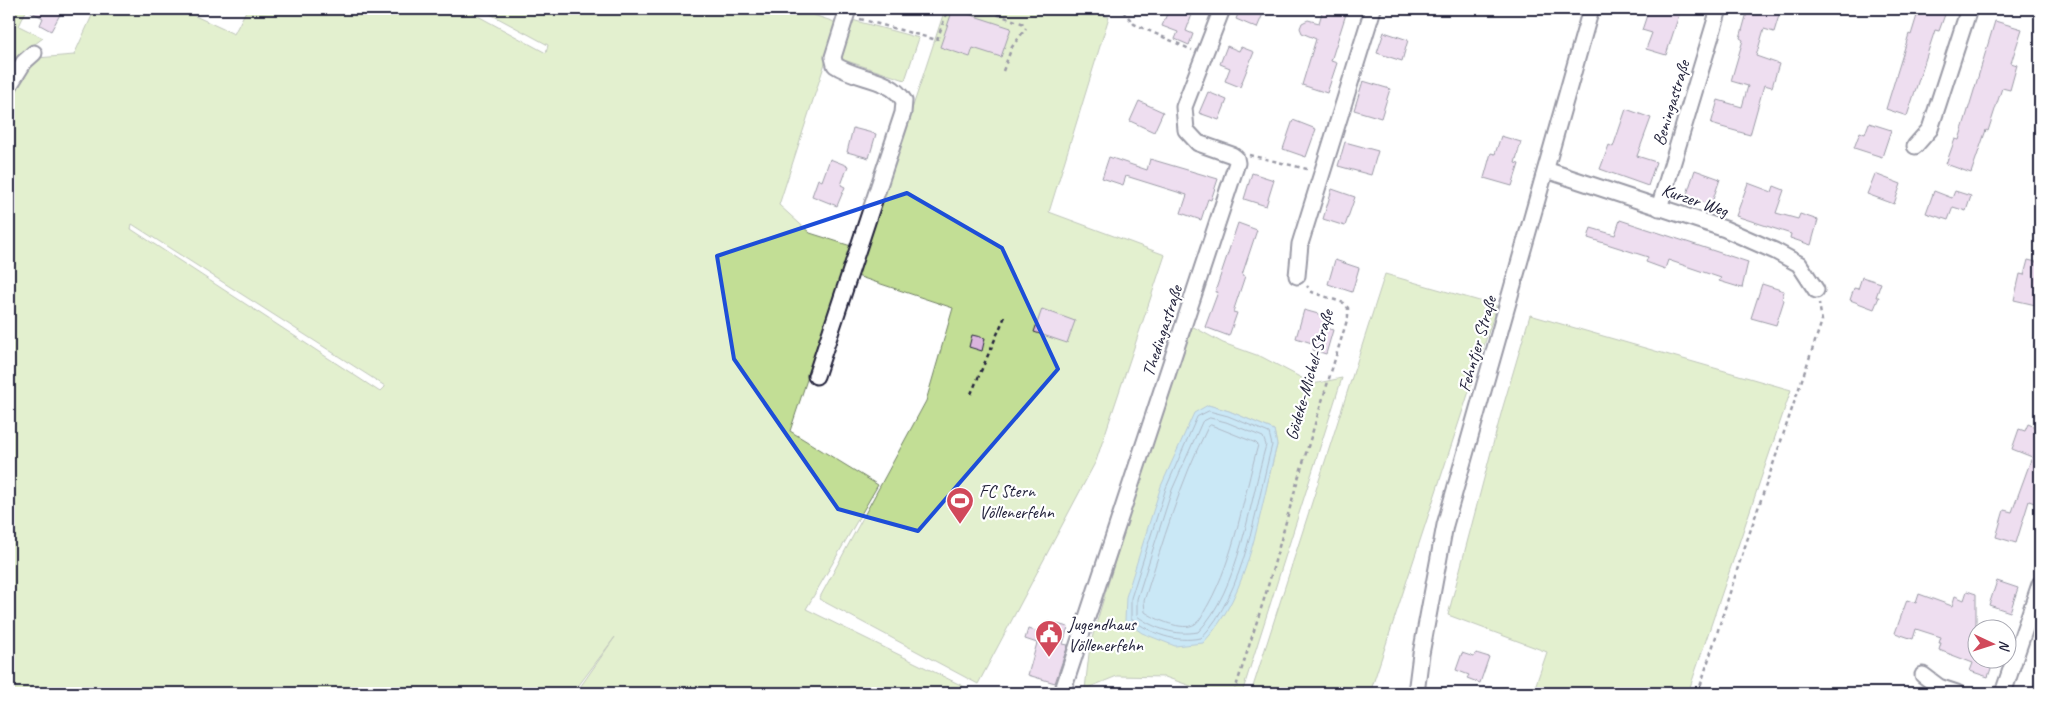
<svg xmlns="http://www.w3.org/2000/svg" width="2049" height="702" font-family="Caveat,sans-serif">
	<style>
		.green { fill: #c2de95; stroke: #728068; fill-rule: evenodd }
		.water { fill: #8bccec; stroke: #6188a5 }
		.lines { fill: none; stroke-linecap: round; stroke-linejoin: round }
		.shore { stroke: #4c6682; stroke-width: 1 }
		.building { fill: #dab5de; stroke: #22223b }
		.minor-casing { stroke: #22223b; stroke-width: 19 }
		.path { stroke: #22223b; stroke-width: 2.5; stroke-dasharray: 4 4; stroke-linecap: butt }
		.minor { stroke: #fff; stroke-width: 15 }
		.marked { fill: none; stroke: #1d4ed8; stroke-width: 4; stroke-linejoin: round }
		.labels { text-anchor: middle; stroke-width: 4.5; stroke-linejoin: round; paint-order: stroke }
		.street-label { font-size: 18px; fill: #22223b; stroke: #fff }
		.poi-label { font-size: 18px; fill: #22223b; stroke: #fff; text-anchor: start }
	</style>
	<rect width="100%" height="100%" fill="#fff"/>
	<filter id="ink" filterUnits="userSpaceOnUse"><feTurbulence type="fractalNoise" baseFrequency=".02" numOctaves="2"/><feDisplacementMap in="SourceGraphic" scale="10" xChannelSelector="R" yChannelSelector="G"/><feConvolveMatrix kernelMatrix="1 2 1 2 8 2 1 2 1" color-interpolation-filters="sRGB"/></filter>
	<g filter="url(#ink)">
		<g class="green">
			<path d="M9,9H27L19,26L43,38L23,53L9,76Z"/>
			<path d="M95,9H180L234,34L247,9H465L546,53L548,45L481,9H795L838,23L779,205L810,233L851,246L790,431L878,485L806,609L977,693H576L615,637L573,693H9V101L21,76L37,58L74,55ZM132,224L385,386V387L380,392L131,229Z"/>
			<path d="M945,9H1082L1109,17L1049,212L1165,255L1096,461L978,684L819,599L926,401L953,308L857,276Z"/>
			<path d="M852,20L919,38L905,80L838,58Z"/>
			<path d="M1385,274L1497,306L1370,693H1251Z"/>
			<path d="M1530,315L1791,390L1688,693H1533L1547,652L1448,615L1502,410Z"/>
			<path d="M1188,324L1223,343L1262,357L1313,384L1342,378L1242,693H1211L1165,677L1117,676L1085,689L1090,645L1108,584ZM1208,405L1229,411L1274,430L1277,445L1253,541Z"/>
		</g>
		<path class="water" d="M1208,405L1229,411L1274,430L1277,445C1259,510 1251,593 1203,643L1175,646L1142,633L1125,621L1126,597L1161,486L1194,413Z"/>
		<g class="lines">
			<g class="shore">
				<path d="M1209,411L1228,416L1269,433L1272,445C1256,505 1245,593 1201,638C1174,643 1153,634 1131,619V598L1166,488L1197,417Z"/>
				<path d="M1210,418L1226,422L1263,437L1266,445C1250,501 1239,590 1198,632C1176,636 1155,629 1137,616V599L1172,490L1202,422Z"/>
				<path d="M1211,425L1256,443L1258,445C1243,499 1235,556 1208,605C1204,611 1201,620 1195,624C1183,632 1155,619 1145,612L1144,601C1163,542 1180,482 1208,427Z"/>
			</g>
		</g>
		<g class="building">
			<path d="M26,9H63L51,31L40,25L43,18Z"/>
			<path d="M953,9L1011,28L1001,57L973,48L970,57L940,47Z"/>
			<path d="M1169,9H1194L1186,31L1193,34L1189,45L1175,39L1178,32L1162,26Z"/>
			<path d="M1240,9H1265L1257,28L1236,19Z"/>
			<path d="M1323,9H1330L1346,14L1331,61L1337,63L1327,93L1302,85L1316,39L1302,33L1300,28L1302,23L1308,20L1319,23Z"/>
			<path d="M1649,9H1681L1666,55L1646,49L1652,33L1642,30Z"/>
			<path d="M1748,9H1781L1774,32L1764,29L1756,56L1779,64L1772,87L1764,85L1750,135L1711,124L1718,100L1742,107L1748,86L1731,81L1743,40L1740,38Z"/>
			<path d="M1919,9H1947L1939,31L1935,30L1907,116L1886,109L1909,34L1911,35Z"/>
			<path d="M1995,21L2022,29L2011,63L2017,65L2010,90L2002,88L1988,131L1986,130L1971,173L1946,164L1955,139L1959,140Z"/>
			<path d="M1384,32L1408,40L1402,61L1377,53Z"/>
			<path d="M1227,46L1239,51L1241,47L1254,52L1240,87L1225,81L1230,68L1220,64Z"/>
			<path d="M1363,81L1390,89L1381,118L1354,110Z"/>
			<path d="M1208,92L1227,100L1219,120L1199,113Z"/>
			<path d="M1139,101L1163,112L1154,132L1130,121Z"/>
			<path d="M1626,109L1651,118L1637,156L1656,162L1648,186L1600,169L1609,145L1613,147Z"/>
			<path d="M1293,120L1316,129L1306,157L1283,149Z"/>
			<path d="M1869,123L1891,130L1882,157L1854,148L1860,132L1865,134Z"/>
			<path d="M853,128L876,134L869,158L847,152Z"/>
			<path d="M1501,136L1521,142L1515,163L1519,164L1512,186L1484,178L1491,153L1495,154Z"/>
			<path d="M1345,142L1378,151L1371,175L1338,166Z"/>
			<path d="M1109,157L1147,170L1150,159L1218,179L1211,200L1208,199L1201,220L1181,213L1187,195L1126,176L1123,185L1102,178Z"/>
			<path d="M830,159L848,166L841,185L845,187L837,206L812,196L818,179L822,181Z"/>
			<path d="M1695,170L1720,179L1711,205L1686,197Z"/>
			<path d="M1252,173L1274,180L1266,206L1244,199Z"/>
			<path d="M1875,174L1901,184L1894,204L1867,194Z"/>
			<path d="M1748,183L1772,192L1774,186L1784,190L1776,213L1798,219L1800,214L1818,220L1811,245L1790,238L1791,234L1736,216Z"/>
			<path d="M1332,189L1355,197L1345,226L1323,219Z"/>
			<path d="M1934,191L1952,198L1955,191L1971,196L1966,211L1953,207L1948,220L1926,213Z"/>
			<path d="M1620,220L1748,262L1742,288L1719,281L1721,278L1668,260L1665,269L1646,262L1648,257L1588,238L1591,228L1615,235Z"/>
			<path d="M1238,223L1257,230L1242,275L1245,276L1233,312L1237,313L1229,336L1205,327L1218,292H1215Z"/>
			<path d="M1335,260L1359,268L1352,292L1328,284Z"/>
			<path d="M2028,260L2040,263V306L2014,300L2020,274L2024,275Z"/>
			<path d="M1862,277L1881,283L1876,297H1879L1874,309L1850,300L1854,288L1858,289Z"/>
			<path d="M1762,284L1784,291L1782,299L1784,300L1776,325L1751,318Z"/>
			<path d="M1042,309L1075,321L1067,343L1034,332Z"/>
			<path d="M1304,310L1329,317L1326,328L1333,330L1326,354L1313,350L1315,344L1296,338Z"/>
			<path d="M972,335L985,338L982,351L969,347Z"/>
			<path d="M2028,424L2040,429V505L2029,501L2016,543L1996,537L2004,510L2012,512L2032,457L2012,449L2019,429L2025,431Z"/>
			<path d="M1997,581L2018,588L2010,612L1989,605Z"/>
			<path d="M1967,591L1976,594V660H1994L1988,677L1970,671L1973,663L1939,650L1941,643H1939L1941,637L1916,629L1913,639L1895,633L1907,600L1916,603L1919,594L1952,606L1955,596L1964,600Z"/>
			<path d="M1049,622L1068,627L1063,644L1068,645L1055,683L1028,675L1037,643L1025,639L1028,629L1045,633Z"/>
			<path d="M1462,653L1474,657L1476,653L1489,657L1480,683L1467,678L1469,675L1456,670Z"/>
		</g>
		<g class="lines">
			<defs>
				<g id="minor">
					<path d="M9,86L24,62L34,53"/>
					<path d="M1915,146L1930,129L1969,9"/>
					<path d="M1546,170L1725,229L1775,251L1799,264L1816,290"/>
					<path d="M1659,208L1719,9"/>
					<path d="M1297,276L1300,244L1373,9"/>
					<path d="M816,376L903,113L904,101C890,77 857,80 835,65L833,57L848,9"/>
					<path d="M1923,675L1939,687L1957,693"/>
					<path d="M1062,693L1237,163L1236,158L1232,155L1198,143L1186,130L1184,107L1222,9"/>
					<path d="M1416,693L1421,654L1445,525L1591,9"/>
					<path d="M2003,693L2040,584"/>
				</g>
			</defs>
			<use href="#minor" class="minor-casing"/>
			<g class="path">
				<path d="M982,9L1027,25"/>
				<path d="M1115,9L1123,11L1134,24L1192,50"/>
				<path d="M860,19L937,40L948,9"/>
				<path d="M1003,71L1012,47L1026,28"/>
				<path d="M1249,155L1307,169"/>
				<path d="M971,394L1006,314"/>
				<path d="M1234,693L1266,593L1298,479L1348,317V308L1344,303L1312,292L1307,286"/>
				<path d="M1698,693L1739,564L1822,321L1819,303"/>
			</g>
			<use href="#minor" class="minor"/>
		</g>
	</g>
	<path d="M0 0H2049V702H0ZM907,193L1002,248L1058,369L918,531L838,509L734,359L717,256Z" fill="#fff" fill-opacity=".55" fill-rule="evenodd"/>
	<path class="marked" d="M907,193L1002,248L1058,369L918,531L838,509L734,359L717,256Z"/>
	<defs>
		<symbol id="stadium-pin" viewBox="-11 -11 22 30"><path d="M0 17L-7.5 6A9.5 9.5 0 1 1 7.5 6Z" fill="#d1495b" stroke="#fff"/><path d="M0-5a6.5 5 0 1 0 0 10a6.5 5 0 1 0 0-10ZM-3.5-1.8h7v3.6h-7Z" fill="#fff"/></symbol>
		<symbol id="civic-pin" viewBox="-11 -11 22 30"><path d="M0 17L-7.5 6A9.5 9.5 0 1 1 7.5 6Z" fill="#d1495b" stroke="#fff"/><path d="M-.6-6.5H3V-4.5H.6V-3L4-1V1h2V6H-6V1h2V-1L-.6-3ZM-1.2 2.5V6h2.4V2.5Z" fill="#fff"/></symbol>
	</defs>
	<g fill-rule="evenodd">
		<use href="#stadium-pin" x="944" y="485" width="32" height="43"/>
		<use href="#civic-pin" x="1033" y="618" width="32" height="43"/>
	</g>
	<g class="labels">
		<g class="street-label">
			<text transform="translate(1671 103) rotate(-73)" y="6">Beningastraße</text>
			<text transform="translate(1695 200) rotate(19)" y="6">Kurzer Weg</text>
			<text transform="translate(1162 331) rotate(-72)" y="6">Thedingastraße</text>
			<text transform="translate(1477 344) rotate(-74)" y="6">Fehntjer Straße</text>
			<text transform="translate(1309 375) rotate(-74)" y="6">Gödeke-Michel-Straße</text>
		</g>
		<g class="poi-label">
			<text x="979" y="497">FC Stern<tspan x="979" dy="21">Völlenerfehn</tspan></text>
			<text x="1068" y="630">Jugendhaus<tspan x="1068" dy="21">Völlenerfehn</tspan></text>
		</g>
	</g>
	<rect width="2049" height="702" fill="none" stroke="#fff" stroke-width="30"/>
	<rect x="15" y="15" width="2019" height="672" fill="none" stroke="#22223b" stroke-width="2" filter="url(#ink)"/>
	<g transform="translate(1992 644) rotate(94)"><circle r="24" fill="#ffffff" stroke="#a7a7b1"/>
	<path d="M0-4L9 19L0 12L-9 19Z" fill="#d1495b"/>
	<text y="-8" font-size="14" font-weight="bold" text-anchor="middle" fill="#22223b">N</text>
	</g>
</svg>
